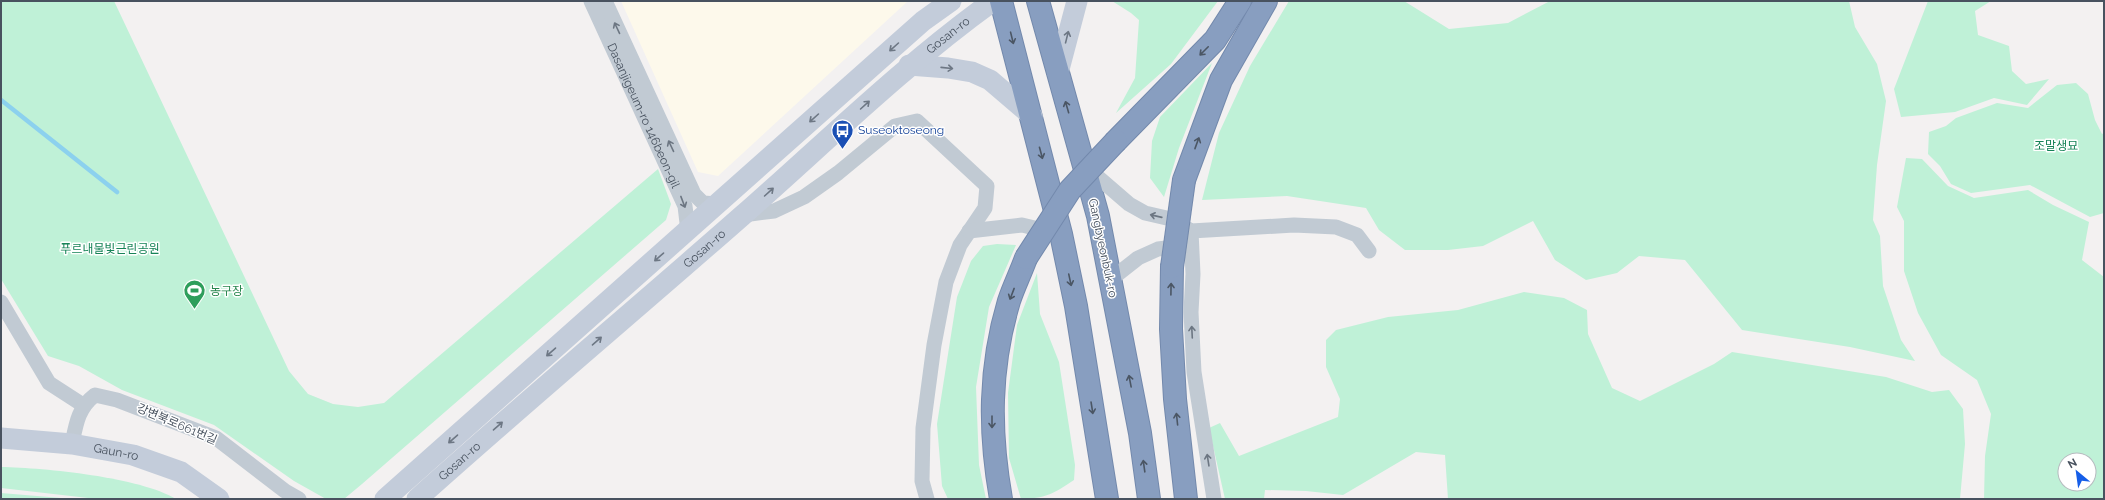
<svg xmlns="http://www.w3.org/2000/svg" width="2105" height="500" font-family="Raleway,'Noto Sans KR',sans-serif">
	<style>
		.commercial { fill: #fdf9eb }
		.green { fill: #bff1d7; fill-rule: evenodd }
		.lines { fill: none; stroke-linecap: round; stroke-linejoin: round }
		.stream { stroke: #8cd1ee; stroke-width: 4.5 }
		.highway-casing { stroke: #7389ac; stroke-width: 24 }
		.street { stroke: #c1cad3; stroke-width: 15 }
		.secondary { stroke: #c3ccda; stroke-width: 21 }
		.highway { stroke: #889ec0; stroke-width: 22 }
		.highway-bridge-casing { stroke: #7389ac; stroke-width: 24; stroke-linecap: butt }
		.highway-bridge { stroke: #889ec0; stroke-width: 22 }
		.oneway { stroke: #6c7682 }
		.oneway2 { stroke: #6d7784 }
		.oneway3 { stroke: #4b5664 }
		.labels { text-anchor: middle; stroke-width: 3; stroke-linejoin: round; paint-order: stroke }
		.street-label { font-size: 12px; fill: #48525f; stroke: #fff }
		.transit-label { font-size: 12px; fill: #164399; stroke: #fff; text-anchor: start }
		.park-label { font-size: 12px; fill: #168357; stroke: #fff }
		.leisure-label { font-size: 12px; fill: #27864d; stroke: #fff; text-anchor: start }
	</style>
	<rect width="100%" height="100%" fill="#f3f1f1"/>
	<path class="commercial" d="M621,1H908L718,176L698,172Z"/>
	<g class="green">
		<path d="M1,1H114L289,371L308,394L333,404L358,407L384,403L658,169L671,204L666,220L362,484L344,499H326L294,481L214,425L122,390L79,366L48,356L1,279Z"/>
		<path d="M1112,1H1218L1171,64L1116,113L1135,78L1139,20L1131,13Z"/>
		<path d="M1289,1H1404L1449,29L1508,23L1550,1H1849L1855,27L1877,64L1886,101L1877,165L1873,220L1880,236L1883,286L1901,340L1915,361L1850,347L1742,330L1685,260L1639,256L1617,273L1586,280L1555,260L1533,221L1483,246L1448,250H1405L1379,230L1366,208L1287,196L1202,200L1219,133L1250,66Z"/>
		<path d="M1928,1H1991L1975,11L1978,35L2009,46L2012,71L2026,84L2049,79L2027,105L1994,98L1955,112L1901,117L1894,89Z"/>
		<path d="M1212,63L1179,148L1164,197L1150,178L1152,141L1160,117Z"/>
		<path d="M2076,83L2088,94L2095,120L2102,134L2104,133V213L2090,217L2030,185L1971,193L1951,184L1940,166L1928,154L1929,132L1946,126L1956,118L1997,103L2028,108L2057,85Z"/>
		<path d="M1906,158L1922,159L1948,186L1974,198L2028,190L2053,205L2089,222L2082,260L2104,277V499H1984L1985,456L1991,414L1977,380L1941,355L1918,313L1904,271V221L1897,207ZM2065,460H2089V484H2065Z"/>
		<path d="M997,244L1016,245L989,307L976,387L979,465L986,499H948L942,486L937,424L957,297L971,261L983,246Z"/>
		<path d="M1037,273L1040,314L1059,362L1075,465L1074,480C1055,493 1044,499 1021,499L1009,458L1008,393L1017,325Z"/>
		<path d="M1524,292L1564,298L1587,310L1588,334L1612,388L1640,401L1714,364L1732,352L1886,377L1932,392L1949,390L1963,409L1965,444L1960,499H1448L1445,455L1416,452L1343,495L1306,491L1265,490L1264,499H1225L1209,428L1220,423L1239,456L1338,417L1340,399L1326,367V340L1336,330L1388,317L1458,310Z"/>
		<path d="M1,467C46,468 139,477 176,499H97L1,488Z"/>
		<path d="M1,493L73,499H77H1Z"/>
	</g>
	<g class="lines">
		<path class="stream" d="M1,100L117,192"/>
		<defs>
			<g id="highway">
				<path d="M1001,1L1061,234L1076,306L1107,499"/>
				<path d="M1038,1L1098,216L1140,433L1149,499"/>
				<path d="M1116,141L1215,40L1240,1"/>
				<path d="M1184,180L1221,80L1266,1"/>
				<path d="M1172,267L1171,329L1175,399L1186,499"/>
				<path d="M1001,499C989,431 989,368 1009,301C1014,286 1021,272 1026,258"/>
			</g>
		</defs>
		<use href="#highway" class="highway-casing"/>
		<g class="street">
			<path id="s1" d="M591,1L685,206L688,231"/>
			<path d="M605,1L694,194L703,203L718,204"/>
			<path d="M1085,166L1129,204L1145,213L1171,219L1191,231L1294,225L1336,227L1357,235L1369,251"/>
			<path d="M743,215L774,211L804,197L838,173L895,126L917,121L987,186L985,208L960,245L946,282L934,345L923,428L922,481L927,499"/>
			<path d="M969,231L1022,225L1051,232"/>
			<path d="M1191,231L1193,274L1191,312L1194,372L1214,499"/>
			<path d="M1110,280L1138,258L1158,249L1183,246"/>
			<path d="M1,302L49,383L83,405"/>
			<path d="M72,444C76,424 78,408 95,395L117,400L216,438L285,491L299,499"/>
		</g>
		<g class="secondary">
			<path d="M909,65L948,68L972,72L990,80L1032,116"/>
			<path d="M1058,73L1077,1"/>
			<path id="s2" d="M1,438L72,444L133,455L181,472L219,499"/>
			<path d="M385,499L923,21L951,1"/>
			<path id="s3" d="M417,499C524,403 635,310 743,215C826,142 903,66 993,1"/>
		</g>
		<use href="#highway" class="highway"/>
		<defs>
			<g id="highway-bridge">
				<path d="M1026,258L1070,190L1116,141"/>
				<path d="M1172,267L1184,180"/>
			</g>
		</defs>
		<use href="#highway-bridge" class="highway-bridge-casing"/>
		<use href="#highway-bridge" class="highway-bridge"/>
	</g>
	<defs><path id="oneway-shaft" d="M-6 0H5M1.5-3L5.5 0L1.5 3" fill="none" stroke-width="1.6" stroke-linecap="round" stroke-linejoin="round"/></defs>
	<g class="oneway">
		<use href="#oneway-shaft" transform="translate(617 28) rotate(-115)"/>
		<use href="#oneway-shaft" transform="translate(671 146) rotate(-115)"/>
		<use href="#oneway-shaft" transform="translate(683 202) rotate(69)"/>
		<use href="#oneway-shaft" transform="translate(1156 216) rotate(-167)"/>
		<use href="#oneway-shaft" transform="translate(1192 332) rotate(-93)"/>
		<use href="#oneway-shaft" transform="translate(1208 460) rotate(-99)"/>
	</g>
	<g class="oneway2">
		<use href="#oneway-shaft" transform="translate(1067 37) rotate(-76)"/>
		<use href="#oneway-shaft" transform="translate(894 47) rotate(138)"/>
		<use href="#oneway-shaft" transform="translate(947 68) rotate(6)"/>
		<use href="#oneway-shaft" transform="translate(865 105) rotate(-42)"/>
		<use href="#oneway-shaft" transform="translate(814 118) rotate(138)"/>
		<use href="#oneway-shaft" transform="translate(769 192) rotate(-42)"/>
		<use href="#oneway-shaft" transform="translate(659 257) rotate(139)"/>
		<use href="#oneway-shaft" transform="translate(597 341) rotate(-41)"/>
		<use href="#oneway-shaft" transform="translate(551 352) rotate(139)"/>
		<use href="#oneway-shaft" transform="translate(498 426) rotate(-41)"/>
		<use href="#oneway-shaft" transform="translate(453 439) rotate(139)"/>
	</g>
	<g class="oneway3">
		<use href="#oneway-shaft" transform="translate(1012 38) rotate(76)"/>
		<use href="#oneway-shaft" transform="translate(1204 51) rotate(135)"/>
		<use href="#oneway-shaft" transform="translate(1067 107) rotate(-106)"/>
		<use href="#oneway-shaft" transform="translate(1197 143) rotate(-70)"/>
		<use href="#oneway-shaft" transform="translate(1041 153) rotate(75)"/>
		<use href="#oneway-shaft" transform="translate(1070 280) rotate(78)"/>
		<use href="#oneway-shaft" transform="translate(1171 289) rotate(-89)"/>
		<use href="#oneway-shaft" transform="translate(1012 294) rotate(111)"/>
		<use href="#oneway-shaft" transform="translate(1130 381) rotate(-101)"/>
		<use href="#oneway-shaft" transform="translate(1092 408) rotate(81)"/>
		<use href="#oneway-shaft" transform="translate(1177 419) rotate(-96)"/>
		<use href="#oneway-shaft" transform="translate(992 422) rotate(90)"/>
		<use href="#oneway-shaft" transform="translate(1144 466) rotate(-98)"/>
	</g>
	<defs>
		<symbol id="bus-pin" viewBox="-11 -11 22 30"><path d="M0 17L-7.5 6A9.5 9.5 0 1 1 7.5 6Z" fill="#1a4fb4" stroke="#fff"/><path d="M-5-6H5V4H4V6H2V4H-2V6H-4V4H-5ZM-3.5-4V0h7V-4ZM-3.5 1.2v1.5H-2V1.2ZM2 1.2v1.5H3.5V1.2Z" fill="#fff"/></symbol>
		<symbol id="stadium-pin" viewBox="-11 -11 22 30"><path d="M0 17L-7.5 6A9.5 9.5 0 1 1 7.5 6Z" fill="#2e9e5b" stroke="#fff"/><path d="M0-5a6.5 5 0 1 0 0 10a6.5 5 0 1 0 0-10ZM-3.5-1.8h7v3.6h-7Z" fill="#fff"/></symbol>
	</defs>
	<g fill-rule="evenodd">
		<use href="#bus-pin" x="830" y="118" width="25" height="34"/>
		<use href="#stadium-pin" x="182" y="278" width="25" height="34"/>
	</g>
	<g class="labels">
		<g class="street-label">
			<text dy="4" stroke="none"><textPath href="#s3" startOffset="705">Gosan-ro</textPath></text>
			<text dy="4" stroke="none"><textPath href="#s1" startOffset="126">Dasanjigeum-ro 146beon-gil</textPath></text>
			<text dy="4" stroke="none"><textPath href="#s3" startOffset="381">Gosan-ro</textPath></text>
			<text transform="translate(1103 248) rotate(78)" y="4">Gangbyeonbuk-ro</text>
			<text transform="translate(177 424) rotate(23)" y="4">강변북로661번길</text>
			<text dy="4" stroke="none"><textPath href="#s2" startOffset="116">Gaun-ro</textPath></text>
			<text dy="4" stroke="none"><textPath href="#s3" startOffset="57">Gosan-ro</textPath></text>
		</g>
		<g class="transit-label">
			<text x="858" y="134">Suseoktoseong</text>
		</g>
		<g class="park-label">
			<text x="2056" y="150">조말생묘</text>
			<text x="110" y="253">푸르내물빛근린공원</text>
		</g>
		<g class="leisure-label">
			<text x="210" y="295">농구장</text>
		</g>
	</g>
	<rect width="2105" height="500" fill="none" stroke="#48525f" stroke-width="4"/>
	<g transform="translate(2077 472) rotate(331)"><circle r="19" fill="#ffffff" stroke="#b6babf"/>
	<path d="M0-3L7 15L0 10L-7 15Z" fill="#165ee8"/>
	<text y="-6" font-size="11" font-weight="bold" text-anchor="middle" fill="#48525f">N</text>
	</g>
</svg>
